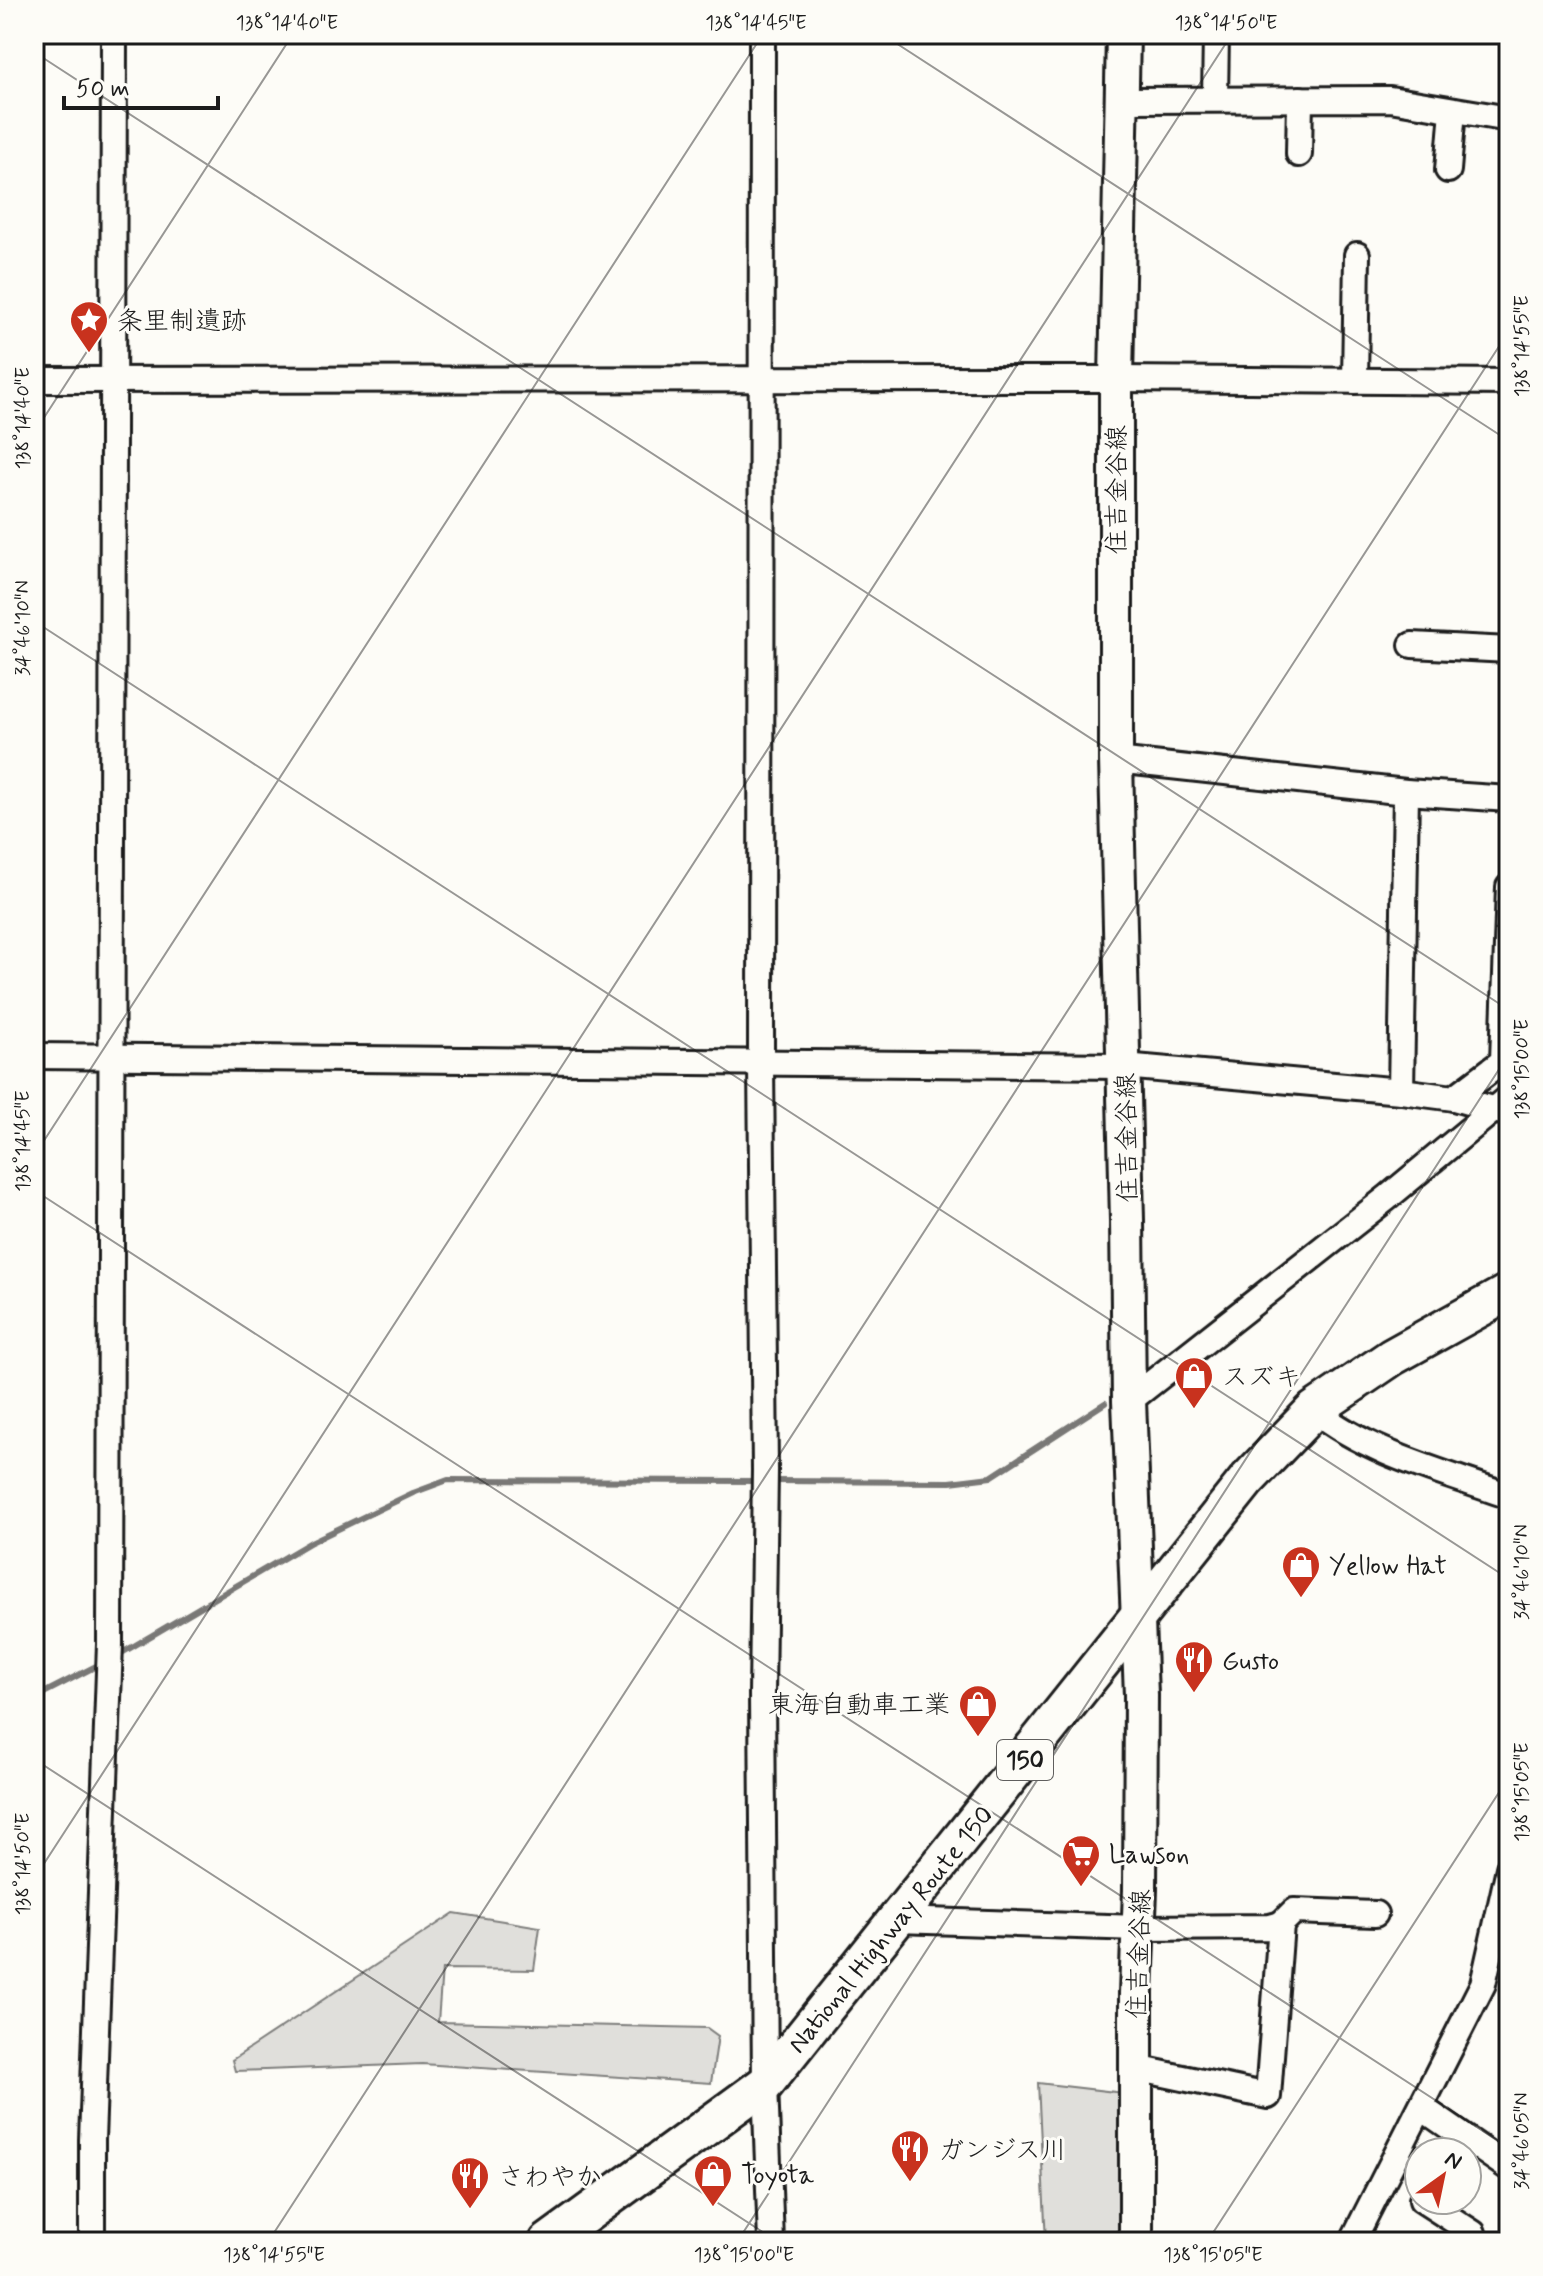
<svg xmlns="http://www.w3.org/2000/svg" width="1543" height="2276" font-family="Mynerve,'Klee One',sans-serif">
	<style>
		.green { fill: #e0dfdb; stroke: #7e7e7c; stroke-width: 2 }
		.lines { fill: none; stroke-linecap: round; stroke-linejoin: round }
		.stream { stroke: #797876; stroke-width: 6 }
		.minor-casing { stroke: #1c1c1c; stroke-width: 30 }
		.major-casing { stroke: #1c1c1c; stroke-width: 38 }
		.highway-casing { stroke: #1c1c1c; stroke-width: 42 }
		.minor { stroke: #fdfcf7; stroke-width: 24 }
		.major { stroke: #fdfcf7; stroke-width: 32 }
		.highway { stroke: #fdfcf7; stroke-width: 36 }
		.ticks { fill: none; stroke: #1c1c1c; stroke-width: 2; stroke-opacity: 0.45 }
		.labels { text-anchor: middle; stroke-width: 6; stroke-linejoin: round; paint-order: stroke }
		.shield { fill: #fdfcf7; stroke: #605f5e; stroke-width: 2 }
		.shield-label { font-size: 24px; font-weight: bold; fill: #1c1c1c }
		.poi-label { font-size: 26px; fill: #1c1c1c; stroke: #fdfcf7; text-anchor: start }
		.street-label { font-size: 26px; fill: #1c1c1c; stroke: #fdfcf7 }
		.neatline { fill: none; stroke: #1c1c1c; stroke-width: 3 }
		.ticks-label { font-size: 20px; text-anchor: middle; fill: #1c1c1c }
	</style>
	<rect width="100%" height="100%" fill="#fdfcf7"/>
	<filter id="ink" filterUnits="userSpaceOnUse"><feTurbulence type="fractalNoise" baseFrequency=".0125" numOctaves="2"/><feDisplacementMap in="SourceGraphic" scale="16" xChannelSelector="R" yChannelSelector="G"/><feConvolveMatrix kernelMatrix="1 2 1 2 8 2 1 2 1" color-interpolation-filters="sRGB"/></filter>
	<g filter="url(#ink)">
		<g class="green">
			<path d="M454,1913L540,1927L534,1970L442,1969L438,2022L707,2028L718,2036L711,2083L422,2064L235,2071L232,2060Z"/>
			<path d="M1038,2083L1123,2093L1120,2242H1046Z"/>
		</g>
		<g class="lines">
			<g class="stream">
				<path d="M771,1481L950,1482L991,1477L1105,1403"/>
				<path d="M115,1657L311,1542L413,1493L448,1480L760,1481"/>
				<path d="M34,1698L102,1663"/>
			</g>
			<defs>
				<g id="minor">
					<path d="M762,34L761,1065L765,1470L762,1695L765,2084L771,2242"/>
					<path d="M1215,99L1216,34"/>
					<path d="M1122,100L1390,99L1509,119"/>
					<path d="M1299,154L1300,99"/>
					<path d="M1448,170L1453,110"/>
					<path d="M34,380L1116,379L1509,382"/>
					<path d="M1355,381L1357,255"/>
					<path d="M1412,645L1509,650"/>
					<path d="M1116,760L1406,792L1509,799"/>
					<path d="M34,1056L1124,1066L1401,1091L1454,1098L1509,1114"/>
					<path d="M1401,1091L1406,792"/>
					<path d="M1454,1098L1503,1061L1509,887"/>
					<path d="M1129,1401L1387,1198L1504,1101"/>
					<path d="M1314,1410C1369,1454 1443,1472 1509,1496"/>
					<path d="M897,1920L1139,1928L1270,1927L1281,1924L1268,2096L1136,2068"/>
					<path d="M1281,1924L1294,1911L1375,1914"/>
					<path d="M1422,2108L1509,2168"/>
					<path d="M1422,2200L1473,2233"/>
					<path d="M92,2242V2140L110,1644L114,34"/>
					<path d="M1352,2242L1483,1984L1509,1868"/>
				</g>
				<path id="major" d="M1123,34L1116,379V760L1127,1220L1129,1401L1141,1695L1140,1890L1136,1993V2242"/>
				<path id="highway" d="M548,2242L765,2084L1246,1481L1314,1410L1392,1357L1509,1292"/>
			</defs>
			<use href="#minor" class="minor-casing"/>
			<use href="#major" class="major-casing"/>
			<use href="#highway" class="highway-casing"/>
			<use href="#minor" class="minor"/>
			<use href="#major" class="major"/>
			<use href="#highway" class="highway"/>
		</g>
	</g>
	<path class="ticks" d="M882,34L1509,441M34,52L1509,1010M34,433L293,34M34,621L1509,1579M34,1156L763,34M34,1190L1509,2148M34,1759L778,2242M34,1879L1232,34M268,2242L1509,331M737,2242L1509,1054M1207,2242L1509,1777"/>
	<defs>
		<symbol id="sight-pin" viewBox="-11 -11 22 30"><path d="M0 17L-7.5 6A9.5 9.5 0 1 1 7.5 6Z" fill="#c8321e" stroke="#fdfcf7"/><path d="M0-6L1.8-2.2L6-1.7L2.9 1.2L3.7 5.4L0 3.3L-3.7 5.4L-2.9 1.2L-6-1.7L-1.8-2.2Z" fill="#fff"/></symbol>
		<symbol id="shop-pin" viewBox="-11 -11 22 30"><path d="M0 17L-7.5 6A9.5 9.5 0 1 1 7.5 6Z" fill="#c8321e" stroke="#fdfcf7"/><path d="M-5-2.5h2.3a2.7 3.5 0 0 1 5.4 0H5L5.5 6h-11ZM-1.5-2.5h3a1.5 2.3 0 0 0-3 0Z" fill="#fff"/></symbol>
		<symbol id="restaurant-pin" viewBox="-11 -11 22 30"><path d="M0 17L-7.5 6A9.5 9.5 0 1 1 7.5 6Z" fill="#c8321e" stroke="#fdfcf7"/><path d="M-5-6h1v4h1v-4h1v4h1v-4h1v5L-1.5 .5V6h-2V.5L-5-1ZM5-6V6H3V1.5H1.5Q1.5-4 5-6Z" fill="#fff"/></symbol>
		<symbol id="supermarket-pin" viewBox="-11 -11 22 30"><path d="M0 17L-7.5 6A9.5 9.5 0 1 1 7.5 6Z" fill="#c8321e" stroke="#fdfcf7"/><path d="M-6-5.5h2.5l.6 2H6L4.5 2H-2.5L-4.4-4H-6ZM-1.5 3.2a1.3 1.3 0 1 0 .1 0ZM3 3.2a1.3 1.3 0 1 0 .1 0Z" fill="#fff"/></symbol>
	</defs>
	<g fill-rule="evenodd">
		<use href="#sight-pin" x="67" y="298" width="44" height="60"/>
		<use href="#shop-pin" x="1172" y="1354" width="44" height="60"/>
		<use href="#shop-pin" x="1279" y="1543" width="44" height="60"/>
		<use href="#restaurant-pin" x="1172" y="1638" width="44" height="60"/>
		<use href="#shop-pin" x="956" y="1682" width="44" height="60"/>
		<use href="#supermarket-pin" x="1059" y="1832" width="44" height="60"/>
		<use href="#restaurant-pin" x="888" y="2127" width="44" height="60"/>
		<use href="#shop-pin" x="691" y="2152" width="44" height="60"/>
		<use href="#restaurant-pin" x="448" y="2154" width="44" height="60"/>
	</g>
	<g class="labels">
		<rect class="shield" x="997" y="1740" width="56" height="40" rx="6"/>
		<g class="shield-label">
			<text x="1025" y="1768">150</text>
		</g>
		<g class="poi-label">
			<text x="117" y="329">条里制遺跡</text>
			<text x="1222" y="1385">スズキ</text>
			<text x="1329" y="1574">Yellow Hat</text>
			<text x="1222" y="1669">Gusto</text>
			<text x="950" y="1713" text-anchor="end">東海自動車工業</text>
			<text x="1109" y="1863">Lawson</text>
			<text x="938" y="2158">ガンジス川</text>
			<text x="741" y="2183">Toyota</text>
			<text x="498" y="2185">さわやか</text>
		</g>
		<g class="street-label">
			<text transform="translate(1116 490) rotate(-90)" y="9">住吉金谷線</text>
			<text transform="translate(1126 1138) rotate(-91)" y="9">住吉金谷線</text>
			<text transform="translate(890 1929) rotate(-51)" y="9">National Highway Route 150</text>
			<text transform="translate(1138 1954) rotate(-88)" y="9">住吉金谷線</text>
		</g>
	</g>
	<rect width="1543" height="2276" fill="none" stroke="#fdfcf7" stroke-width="88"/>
	<g transform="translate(1443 2176) rotate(33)"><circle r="38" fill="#fdfcf7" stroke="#a3a29f" stroke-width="2"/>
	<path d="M0-6L14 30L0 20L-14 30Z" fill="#c8321e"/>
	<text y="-12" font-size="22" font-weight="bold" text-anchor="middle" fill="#1c1c1c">N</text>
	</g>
	<path d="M64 96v12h154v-12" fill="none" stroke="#1c1c1c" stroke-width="4"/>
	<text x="76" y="96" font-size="24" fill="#1c1c1c" stroke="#fdfcf7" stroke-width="6" paint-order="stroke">50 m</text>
	<rect x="44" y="44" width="1455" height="2188" class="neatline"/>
	<g class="ticks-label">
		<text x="287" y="29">138°14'40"E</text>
		<text x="756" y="29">138°14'45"E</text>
		<text x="1226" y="29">138°14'50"E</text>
		<text transform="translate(1521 346) rotate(-90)" y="7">138°14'55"E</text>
		<text transform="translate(22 418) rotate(-90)" y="7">138°14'40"E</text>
		<text transform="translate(22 628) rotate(-90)" y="7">34°46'10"N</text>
		<text transform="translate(1521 1069) rotate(-90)" y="7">138°15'00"E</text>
		<text transform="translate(22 1141) rotate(-90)" y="7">138°14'45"E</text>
		<text transform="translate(1521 1572) rotate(-90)" y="7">34°46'10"N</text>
		<text transform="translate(1521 1792) rotate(-90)" y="7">138°15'05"E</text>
		<text transform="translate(22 1864) rotate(-90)" y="7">138°14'50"E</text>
		<text transform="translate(1521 2141) rotate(-90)" y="7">34°46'05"N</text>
		<text x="274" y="2261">138°14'55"E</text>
		<text x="744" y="2261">138°15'00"E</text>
		<text x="1213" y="2261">138°15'05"E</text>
	</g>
</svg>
